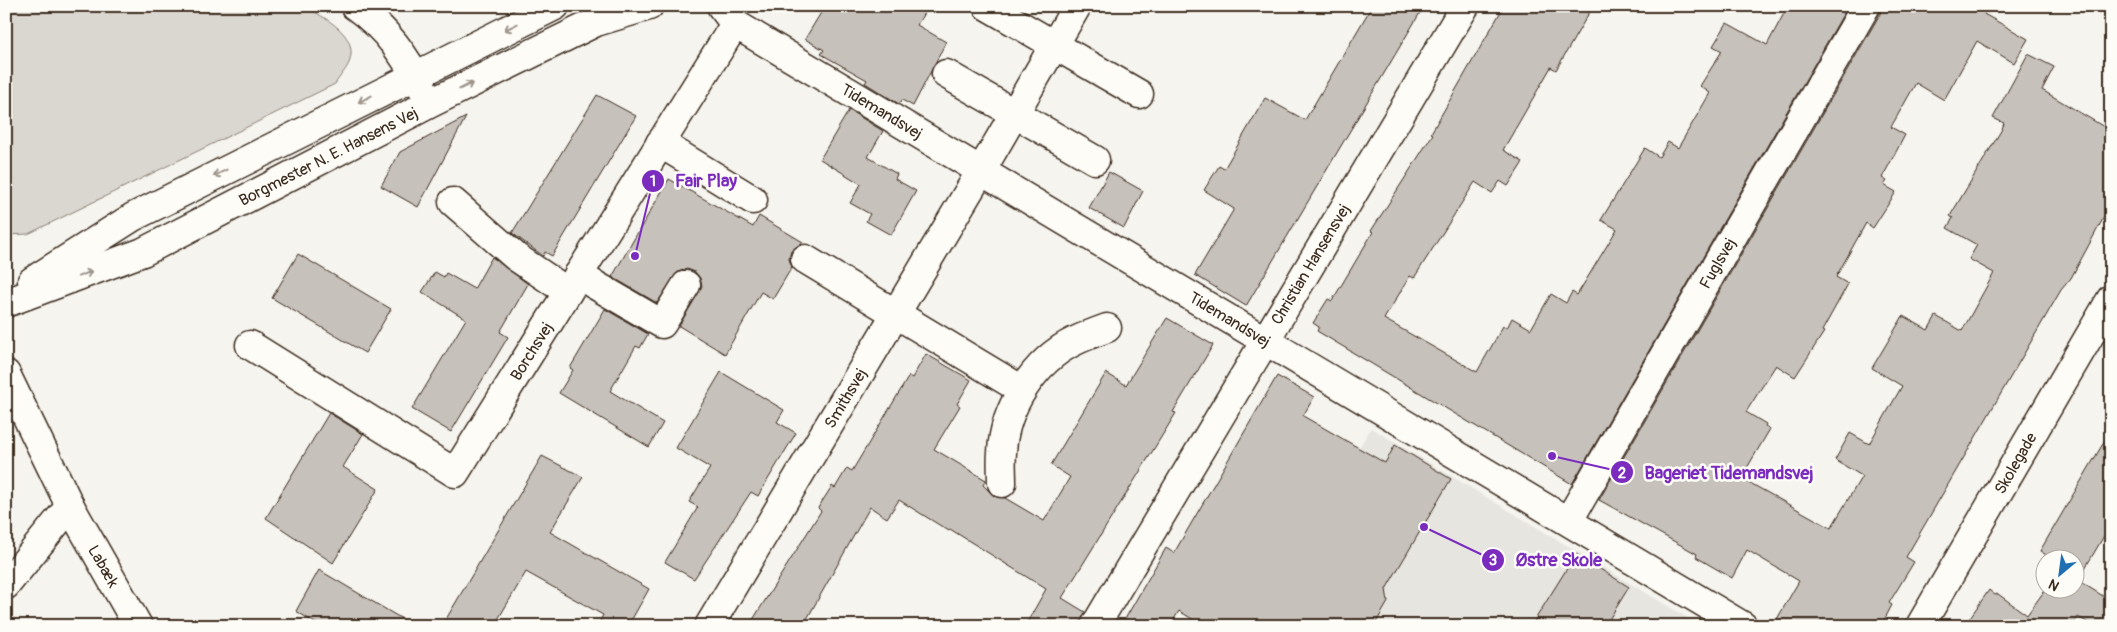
<svg xmlns="http://www.w3.org/2000/svg" width="2117" height="632" font-family="Pangolin,sans-serif">
	<style>
		.built { fill: #e7e5df }
		.green { fill: #dad6d0; stroke: #8a8077 }
		.building { fill: #c7c1bb; stroke: #3b2a1e }
		.lines { fill: none; stroke-linecap: round; stroke-linejoin: round }
		.minor-casing { stroke: #3b2a1e; stroke-width: 31 }
		.minor { stroke: #fdfcf7; stroke-width: 28 }
		.oneway { stroke: #9c938a }
		.labels { text-anchor: middle; stroke-width: 5; stroke-linejoin: round; paint-order: stroke }
		.street-label { font-size: 16px; fill: #3b2a1e; stroke: #fdfcf7 }
		.leader { fill: none; stroke: #7b2cbf; stroke-width: 2 }
		.callout-dot { fill: #7b2cbf; stroke: #fdfcf7; stroke-width: 2 }
		.mark-label { font-size: 15px; text-anchor: middle; font-weight: bold; fill: #fff }
		.callout-label { font-size: 18px; text-anchor: middle; font-weight: bold; fill: #7b2cbf; stroke: #fdfcf7; stroke-width: 5; stroke-linejoin: round; paint-order: stroke }
	</style>
	<rect width="100%" height="100%" fill="#f5f4ee"/>
	<filter id="ink" filterUnits="userSpaceOnUse"><feTurbulence type="fractalNoise" baseFrequency=".02" numOctaves="2"/><feDisplacementMap in="SourceGraphic" scale="10" xChannelSelector="R" yChannelSelector="G"/><feConvolveMatrix kernelMatrix="1 2 1 2 8 2 1 2 1" color-interpolation-filters="sRGB"/></filter>
	<g filter="url(#ink)">
		<path class="built" d="M1371,428L1701,626H1252Z"/>
		<path class="green" d="M6,6H305C322,17 358,33 350,60C348,68 339,77 335,84L28,234L6,235Z"/>
		<g class="building">
			<path d="M825,6H928L917,25L946,42L913,106L902,100L899,104L865,83L867,80L821,54L824,50L805,39Z"/>
			<path d="M1372,6H1424L1246,306L1195,275L1234,209L1204,190L1219,166L1224,169L1265,98L1305,120Z"/>
			<path d="M1504,6H1593L1556,70L1551,67L1503,150L1523,162L1508,186L1500,181L1492,193L1475,182L1414,278L1410,276L1384,319L1477,372L1503,326L1507,328L1512,318L1531,329L1551,294L1566,303L1572,292L1577,295L1617,229L1601,220L1645,148L1659,157L1668,142L1678,148L1710,93L1700,86L1722,51L1713,46L1727,23L1767,45L1788,6H1848L1572,484L1317,331L1319,327L1313,323L1328,299L1332,301L1373,232L1371,231L1433,134L1431,133Z"/>
			<path d="M1882,6H1989L1984,14L2028,39L2014,63L1977,41L1944,100L1916,83L1891,127L1905,135L1882,178L1887,181L1884,185L1896,192L1873,228L1866,223L1836,277L1848,284L1822,331L1824,332L1795,377L1776,365L1746,412L1766,424L1765,426L1770,429L1741,478L1831,528L1862,476L1835,460L1850,433L1869,444L1902,386L1872,368L1903,316L1928,330L1936,316L1962,331L1994,273L1969,259L1977,245L1947,228L1953,218L1950,216L2002,129L2004,123L1993,118L2028,54L2054,67L2042,90L2111,131V204L2071,278L2061,290L1906,557L1914,562L1889,603L1892,605L1881,626H1773L1799,581L1747,550L1732,578L1696,557L1697,554L1599,500L1880,14Z"/>
			<path d="M597,95L636,116L552,256L545,252L543,256L512,233Z"/>
			<path d="M849,110L883,131L868,157L897,174L895,179L916,191L891,235L866,221L870,214L850,203L861,184L820,159Z"/>
			<path d="M466,117L418,207L381,186L400,152Z"/>
			<path d="M1109,172L1143,191L1124,228L1089,208Z"/>
			<path d="M669,179L753,227L759,216L803,242L791,251L789,259L792,267L773,299L761,292L725,354L679,326L702,286L700,278L695,272L687,269L678,272L657,303L612,277Z"/>
			<path d="M298,254L391,309L365,353L272,298Z"/>
			<path d="M492,257L528,284L500,332L508,337L451,432L412,409L466,319L422,292L435,272L444,277L446,273L474,289Z"/>
			<path d="M605,309L648,334L640,348L636,346L610,391L663,423L649,447L559,393L573,370L570,368Z"/>
			<path d="M1167,318L1213,345L1173,412L1176,413L1062,598L1085,612L1079,626H1025L1046,589L950,529L949,531L899,500L887,518L870,507L803,626H749L821,511L818,508L832,486L835,488L847,468L852,471L909,376L912,378L926,354L971,380L957,404L960,406L934,449L986,480L983,485L994,496L1005,498L1044,521L1070,477L1051,465L1106,373L1126,385Z"/>
			<path d="M721,372L784,410L777,422L796,433L758,496L751,492L694,579L665,562L698,507L689,502L710,468L676,448Z"/>
			<path d="M1277,376L1314,397L1303,416L1385,463L1395,445L1451,479L1386,589L1388,602L1374,626H1204L1179,611L1170,626H1121L1166,548L1174,553Z"/>
			<path d="M329,413L363,434L343,467L378,489L333,563L266,518Z"/>
			<path d="M2111,430V524L2081,575L2074,571V560H2054L2040,551Z"/>
			<path d="M542,456L583,477L550,532L649,589L628,626H597L603,615L526,572L494,626H442Z"/>
			<path d="M1576,554L1629,587L1605,626H1531Z"/>
			<path d="M319,570L414,626H320L296,611Z"/>
			<path d="M2074,578L2111,601V626H2094L2078,617L2072,626H1964L1989,590L1995,595L1998,594L2027,615L2045,590H2074Z"/>
		</g>
		<g class="lines">
			<defs>
				<g id="minor">
					<path d="M355,6C387,29 406,57 424,91"/>
					<path d="M721,6L735,24L1743,626"/>
					<path d="M987,6L1139,94"/>
					<path d="M946,74L1095,160"/>
					<path d="M660,143L753,200"/>
					<path d="M453,202L516,257L568,292"/>
					<path d="M805,259L1022,390"/>
					<path d="M578,275L662,324L686,285"/>
					<path d="M32,281L133,217L555,6"/>
					<path d="M6,303L143,252L431,103L596,22L649,6"/>
					<path d="M250,345L455,473L735,24"/>
					<path d="M6,374L70,506L138,626"/>
					<path d="M1002,483C1002,473 1001,462 1002,452C1004,408 1035,360 1075,341C1085,336 1096,332 1107,328"/>
					<path d="M1569,520L1866,6"/>
					<path d="M6,585L70,506"/>
					<path d="M709,626L981,171L1077,6"/>
					<path d="M1095,626L1465,6"/>
					<path d="M1920,626L2111,299"/>
				</g>
			</defs>
			<use href="#minor" class="minor-casing"/>
			<use href="#minor" class="minor"/>
		</g>
		<defs><path id="oneway-shaft" d="M-6 0H5M1.5-3L5.5 0L1.5 3" fill="none" stroke-width="1.6" stroke-linecap="round" stroke-linejoin="round" transform="scale(1.25)"/></defs>
		<g class="oneway">
			<use href="#oneway-shaft" transform="translate(511 27) rotate(154)"/>
			<use href="#oneway-shaft" transform="translate(466 86) rotate(-26)"/>
			<use href="#oneway-shaft" transform="translate(365 99) rotate(153)"/>
			<use href="#oneway-shaft" transform="translate(220 173) rotate(153)"/>
			<use href="#oneway-shaft" transform="translate(85 274) rotate(-21)"/>
		</g>
	</g>
	<g class="labels">
		<g class="street-label">
			<text transform="translate(882 111) rotate(31)" y="6">Tidemandsvej</text>
			<text transform="translate(328 156) rotate(-27)" y="6">Borgmester N. E. Hansens Vej</text>
			<text transform="translate(1717 263) rotate(-60)" y="6">Fuglsvej</text>
			<text transform="translate(1310 264) rotate(-59)" y="6">Christian Hansensvej</text>
			<text transform="translate(1230 319) rotate(31)" y="6">Tidemandsvej</text>
			<text transform="translate(531 351) rotate(-58)" y="6">Borchsvej</text>
			<text transform="translate(845 398) rotate(-59)" y="6">Smithsvej</text>
			<text transform="translate(2015 463) rotate(-60)" y="6">Skolegade</text>
			<text transform="translate(104 566) rotate(60)" y="6">Labæk</text>
		</g>
	</g>
	<path class="leader" d="M635 256L653 181M1552 456L1622 472M1424 527L1493 560"/>
	<g class="callout-dot">
		<circle cx="635" cy="256" r="5"/>
		<circle cx="1552" cy="456" r="5"/>
		<circle cx="1424" cy="527" r="5"/>
		<circle cx="653" cy="181" r="12"/>
		<circle cx="1622" cy="472" r="12"/>
		<circle cx="1493" cy="560" r="12"/>
	</g>
	<g class="mark-label">
		<text x="653" y="186">1</text>
		<text x="1622" y="478">2</text>
		<text x="1493" y="565">3</text>
	</g>
	<g class="callout-label">
		<text x="706" y="187">Fair Play</text>
		<text x="1729" y="479">Bageriet Tidemandsvej</text>
		<text x="1559" y="566">Østre Skole</text>
	</g>
	<rect width="2117" height="632" fill="none" stroke="#fdfcf7" stroke-width="25"/>
	<rect x="12" y="12" width="2092" height="607" fill="none" stroke="#3b2a1e" stroke-width="2" filter="url(#ink)"/>
	<g transform="translate(2060 574) rotate(209)"><circle r="24" fill="#fdfcf7" stroke="#afa8a0"/>
	<path d="M0-4L9 19L0 12L-9 19Z" fill="#1f6fb2"/>
	<text y="-8" font-size="14" font-weight="bold" text-anchor="middle" fill="#3b2a1e">N</text>
	</g>
</svg>
